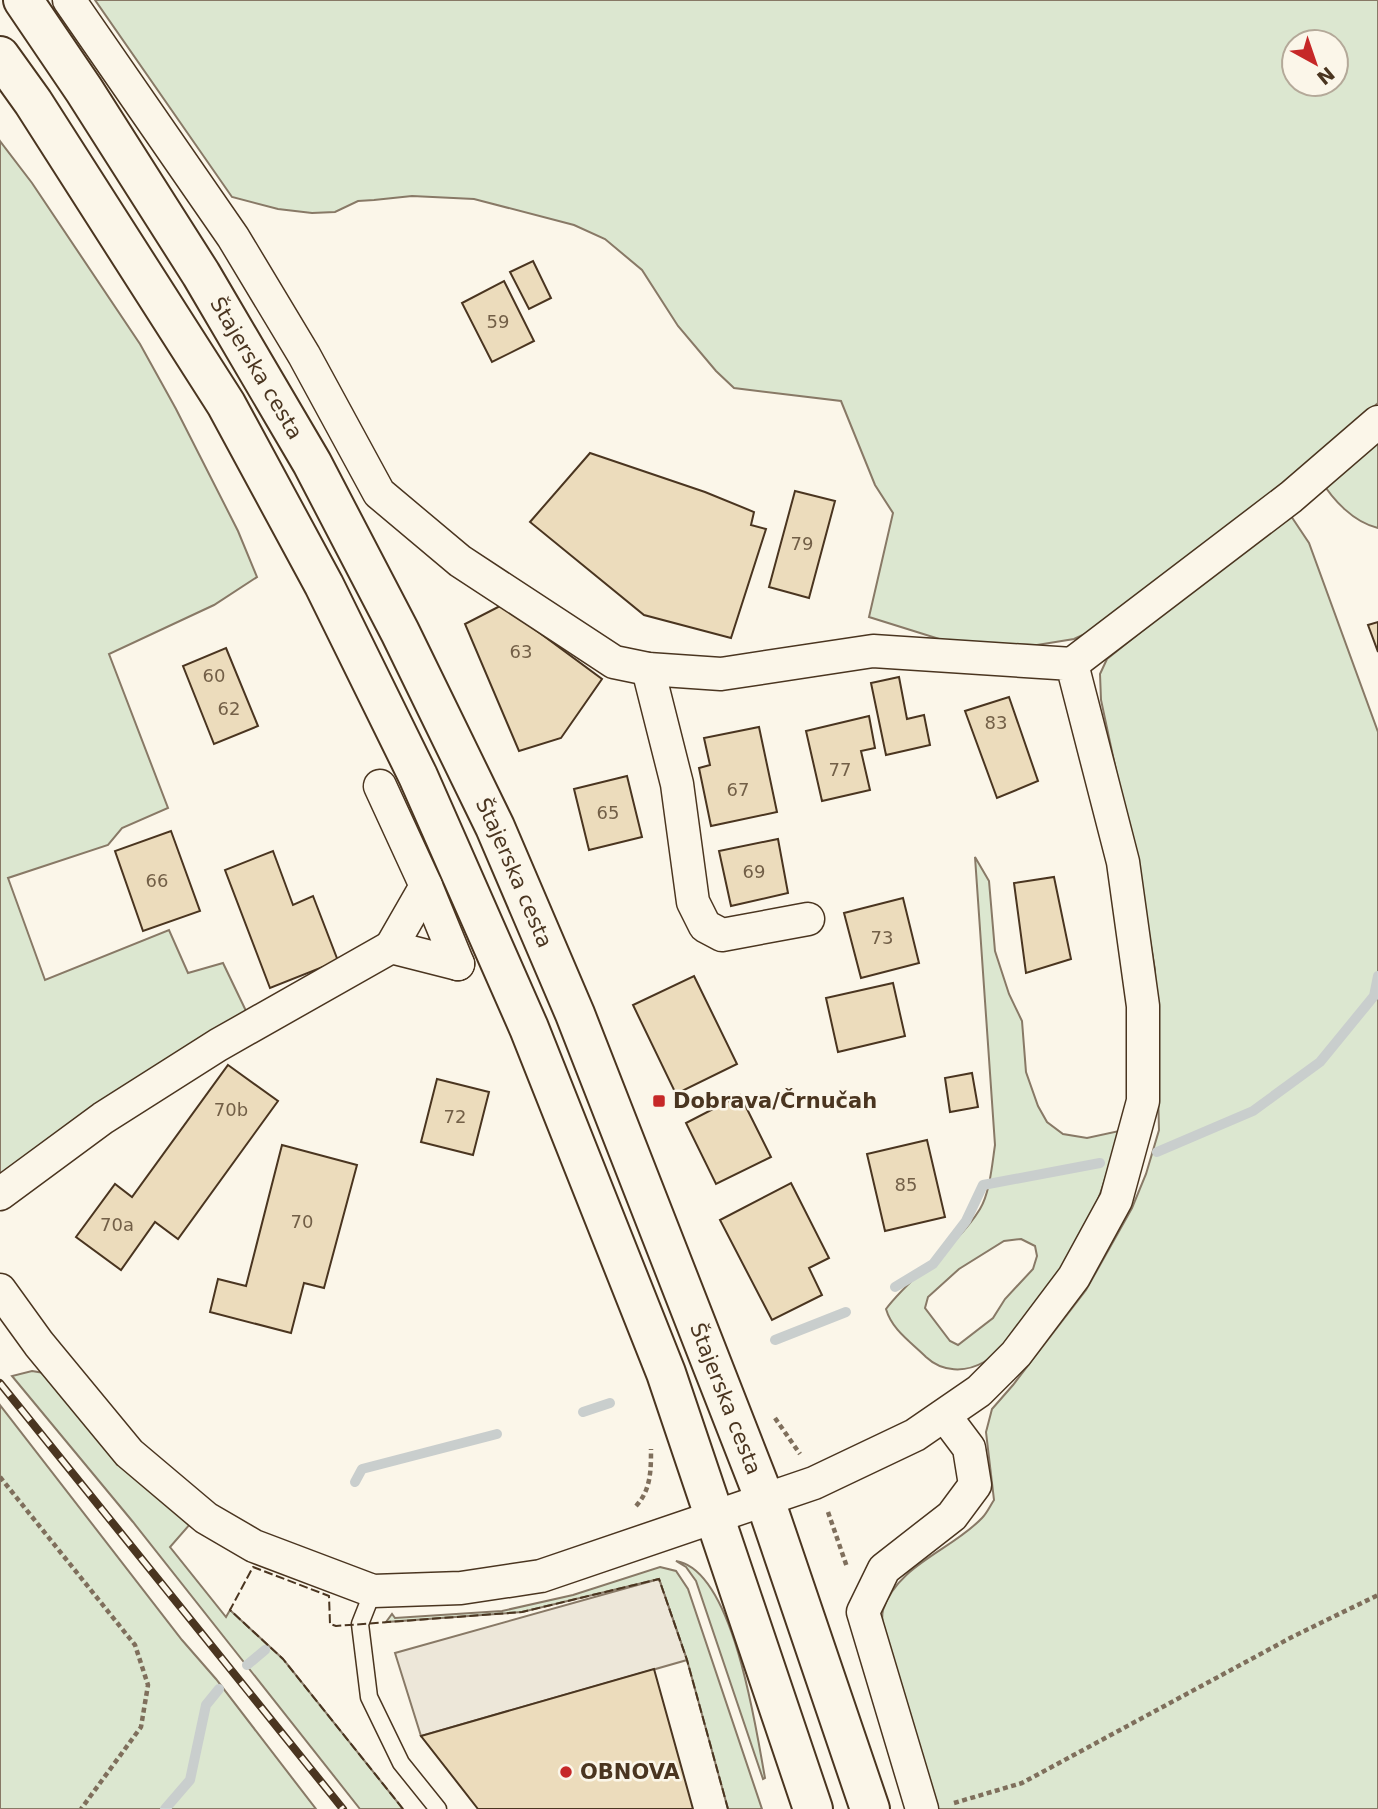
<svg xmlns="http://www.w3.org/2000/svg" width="1378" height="1809" font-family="'DejaVu Sans',sans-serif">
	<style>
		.green { fill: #dce7d0; stroke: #887966; stroke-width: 2; fill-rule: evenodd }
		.parking { fill: #ede7d9; stroke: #887966; stroke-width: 2 }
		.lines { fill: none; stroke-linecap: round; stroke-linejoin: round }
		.stream { stroke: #c9cecd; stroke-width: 10 }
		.building { fill: #ecdcbc; stroke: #4a3520; stroke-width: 2 }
		.lane-casing { stroke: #4a3520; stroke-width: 19 }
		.street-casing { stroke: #4a3520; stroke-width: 35 }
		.primary-casing { stroke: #4a3520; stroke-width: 42 }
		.path { stroke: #7f6f5c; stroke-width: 4.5; stroke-dasharray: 5 3.5; stroke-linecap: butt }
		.lane { stroke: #fbf6e9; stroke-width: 16 }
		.street { stroke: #fbf6e9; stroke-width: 32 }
		.primary { stroke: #fbf6e9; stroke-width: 38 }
		.rail-casing { stroke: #4a3520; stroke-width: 8 }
		.rail { stroke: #fbf6e9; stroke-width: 5; stroke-dasharray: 16; stroke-linecap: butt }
		.fence { stroke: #4a3520; stroke-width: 2; stroke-dasharray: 9 3.5; stroke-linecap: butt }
		.poi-dot { fill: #c62828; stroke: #fbf6e9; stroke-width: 2.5 }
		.labels { text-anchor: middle; stroke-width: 5; stroke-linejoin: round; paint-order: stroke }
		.number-label { font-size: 18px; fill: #725f47 }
		.street-label { font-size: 21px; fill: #4a3520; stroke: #fbf6e9 }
		.poi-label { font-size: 21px; font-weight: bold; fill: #4a3520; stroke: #fbf6e9; text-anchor: start }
	</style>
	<rect width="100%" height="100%" fill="#fbf6e9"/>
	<g class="green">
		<path d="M95,0H1378V403L1231,531L1120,618L1074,639L1037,645L952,643L869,617L893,513L875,485L841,401L734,388L716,371L678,326L642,270L605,239L574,225L474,199L412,196L374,200L358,201L335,212L312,213L278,209L232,197ZM1294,42H1336V84H1294Z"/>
		<path d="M0,141L32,183L140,344L176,409L238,531L257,577L214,605L109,654L168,808L122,828L108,845L8,878L45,980L169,930L188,973L223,963L247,1013L0,1181Z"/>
		<path d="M1378,433V528C1353,522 1333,500 1320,479Z"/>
		<path d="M1289,513L1309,543L1378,732V1809H936L884,1637C883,1629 881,1618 883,1610C897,1565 952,1550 982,1518C987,1513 990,1506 994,1500L986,1432L992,1409L1013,1385L1086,1290L1132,1208L1146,1174L1159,1130L1155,970L1142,892L1101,700L1100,674L1107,659Z"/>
		<path d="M975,857L989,881L995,951L1009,994L1022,1021L1026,1072L1038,1106L1047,1122L1063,1134L1087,1138L1119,1131C1112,1155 1106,1180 1097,1202C1080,1243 1021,1341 984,1362C965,1373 942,1372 926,1357C911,1342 892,1330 886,1309C913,1273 956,1248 980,1209C990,1192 992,1165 995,1145ZM1021,1239L1035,1246L1037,1256L1033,1269L1005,1299L993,1318L958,1345L950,1341L925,1308L928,1297L959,1269L1004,1241Z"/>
		<path d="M32,1371L44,1373L191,1523L170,1547L226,1617L230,1610L283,1659L403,1809H360L133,1522L12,1376Z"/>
		<path d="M0,1405L182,1640L216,1679L316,1809H0Z"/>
		<path d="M676,1561C734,1570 756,1730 765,1778L763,1779L696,1581L686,1567Z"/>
		<path d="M660,1567L676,1571L688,1589L762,1809H728L687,1660L659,1579L522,1612L386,1622L392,1614L395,1618L502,1611L573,1595Z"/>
	</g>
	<path class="parking" d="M659,1579L687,1660L421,1736L395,1653Z"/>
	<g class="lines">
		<g class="stream">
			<path d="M1157,1152L1253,1111L1320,1062L1374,996L1378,976"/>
			<path d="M895,1287L933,1264L966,1221L983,1185L1100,1163"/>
			<path d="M775,1340L846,1312"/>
			<path d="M583,1412L610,1403"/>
			<path d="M355,1482L362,1469L497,1434"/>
			<path d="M247,1665L265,1650"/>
			<path d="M165,1809L190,1780L206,1705L219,1689"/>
		</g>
	</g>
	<g class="building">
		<path d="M533,261L551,298L529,309L510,272Z"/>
		<path d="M504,281L534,341L492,362L462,303Z"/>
		<path d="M590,453L705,492L754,512L751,525L766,529L731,638L644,615L530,522Z"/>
		<path d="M795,491L835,501L809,598L769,587Z"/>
		<path d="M502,605L602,679L561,738L519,751L465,624Z"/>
		<path d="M1378,622V652L1368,625Z"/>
		<path d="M226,648L258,726L214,744L183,666Z"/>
		<path d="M899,677L907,719L924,715L930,745L886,755L871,683Z"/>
		<path d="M1009,697L1038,781L997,798L965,711Z"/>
		<path d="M869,716L875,748L861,751L870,790L822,801L806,731Z"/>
		<path d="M759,727L777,812L711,826L699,768L710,765L704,738Z"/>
		<path d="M627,776L642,837L589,850L574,789Z"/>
		<path d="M171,831L200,911L143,931L115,851Z"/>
		<path d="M778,839L788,893L731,906L719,851Z"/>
		<path d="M273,851L293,905L313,896L338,961L270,988L225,870Z"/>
		<path d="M1054,877L1071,959L1026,973L1014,883Z"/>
		<path d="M903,898L919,963L861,978L844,913Z"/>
		<path d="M694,976L737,1064L676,1094L633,1005Z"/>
		<path d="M893,983L905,1036L838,1052L826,998Z"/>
		<path d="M228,1065L278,1101L178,1239L155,1222L121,1270L76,1237L115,1184L132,1197Z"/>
		<path d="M972,1073L978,1107L950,1112L945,1078Z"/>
		<path d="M437,1079L489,1092L473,1155L421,1142Z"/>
		<path d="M740,1095L771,1157L716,1184L686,1123Z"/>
		<path d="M927,1140L945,1217L885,1231L867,1154Z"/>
		<path d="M282,1145L357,1165L324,1288L304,1283L291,1333L210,1312L218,1279L246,1286Z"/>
		<path d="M791,1183L829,1258L809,1268L822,1295L772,1320L720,1220Z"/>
		<path d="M654,1669L693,1809H478L421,1736Z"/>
	</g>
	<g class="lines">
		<defs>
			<path id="lane" d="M373,1591L360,1624L369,1697L401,1763L438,1809"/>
			<g id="street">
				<path d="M1072,664L1291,497L1378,422"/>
				<path d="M648,669L677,784L693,902L705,926L722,935L808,919"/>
				<path d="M380,786L426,886L391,947"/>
				<path d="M426,886L458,964"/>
				<path d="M0,1194L103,1118L218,1045L391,947L458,964"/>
				<path d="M0,1290L39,1344L129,1453L206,1518L254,1546L373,1591L461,1588L541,1576L814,1483L915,1435L979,1391L1016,1354L1074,1277L1116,1200L1143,1101V1006L1123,862L1072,664L873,651L721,674L648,669L614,662L460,561L379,493L304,355L233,237L69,0"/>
				<path d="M922,1809L863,1612L884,1569L952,1516L975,1485L969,1448L945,1416"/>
			</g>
			<g id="primary">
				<path id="s1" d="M23,0L84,90L201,274L312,463L400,632L495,827L575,1014L765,1500L870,1809"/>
				<path d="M0,56L33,102L226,404L324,585L418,776L529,1028L666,1373L813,1809"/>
			</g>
		</defs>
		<use href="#lane" class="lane-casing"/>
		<use href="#street" class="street-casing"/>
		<use href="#primary" class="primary-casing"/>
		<g class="path">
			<path d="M775,1418L800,1454"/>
			<path d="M0,1477L135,1645L148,1685L141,1727L81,1809"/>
			<path d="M636,1506C651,1490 651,1470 651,1449"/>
			<path d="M828,1512L847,1567"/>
			<path d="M954,1803L1022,1783L1292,1637L1378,1595"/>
		</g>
		<use href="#lane" class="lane"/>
		<use href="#street" class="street"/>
		<use href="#primary" class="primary"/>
		<defs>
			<path id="rail" d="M0,1383L343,1809"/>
		</defs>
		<use href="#rail" class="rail-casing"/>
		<use href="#rail" class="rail"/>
		<path class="fence" d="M403,1809L283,1659L230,1610L253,1567L329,1596L330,1624L336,1626L522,1612L659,1579L687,1660L728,1809"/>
	</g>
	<g class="poi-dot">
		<rect x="652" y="1094" width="14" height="14" rx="3.5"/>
		<circle cx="566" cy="1772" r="7"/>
	</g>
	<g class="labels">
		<g class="number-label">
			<text x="498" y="328">59</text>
			<text x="802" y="550">79</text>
			<text x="521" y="658">63</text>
			<text x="214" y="682">60</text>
			<text x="229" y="715">62</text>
			<text x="996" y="729">83</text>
			<text x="840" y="776">77</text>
			<text x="738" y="796">67</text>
			<text x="608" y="819">65</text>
			<text x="754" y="878">69</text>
			<text x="157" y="887">66</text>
			<text x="882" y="944">73</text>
			<text x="231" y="1116">70b</text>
			<text x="455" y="1123">72</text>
			<text x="906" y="1191">85</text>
			<text x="302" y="1228">70</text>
			<text x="117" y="1231">70a</text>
		</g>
		<g class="street-label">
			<text dy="7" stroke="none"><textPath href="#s1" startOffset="436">Štajerska cesta</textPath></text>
			<text dy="7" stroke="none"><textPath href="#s1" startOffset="1003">Štajerska cesta</textPath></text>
			<text dy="7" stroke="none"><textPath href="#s1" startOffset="1570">Štajerska cesta</textPath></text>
		</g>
		<g class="poi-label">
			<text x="673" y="1108">Dobrava/Črnučah</text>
			<text x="580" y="1779">OBNOVA</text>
		</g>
	</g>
	<g transform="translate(1315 63) rotate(140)"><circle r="33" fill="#fbf6e9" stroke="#b4a999" stroke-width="2"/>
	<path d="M0-5L12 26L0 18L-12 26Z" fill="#c62828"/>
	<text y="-10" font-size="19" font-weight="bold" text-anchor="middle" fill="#4a3520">N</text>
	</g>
</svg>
